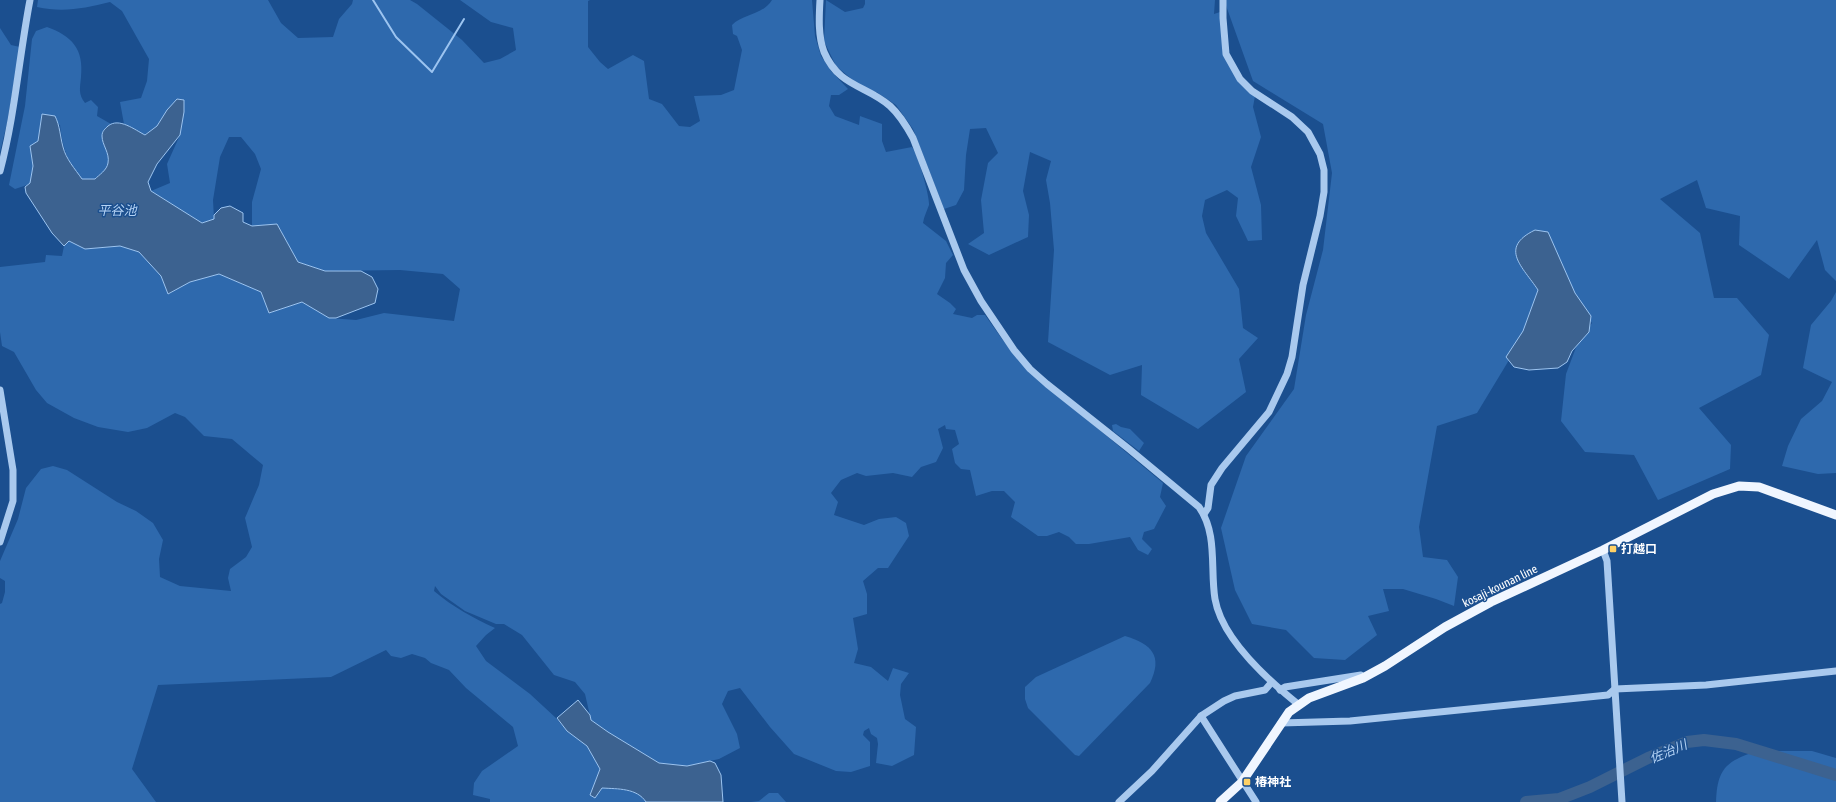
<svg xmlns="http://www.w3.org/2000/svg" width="1836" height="802" font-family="'Asap Condensed','Noto Sans JP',sans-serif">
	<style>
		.green { fill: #2e69ad }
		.water { fill: #3c6290; stroke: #9cc4f0 }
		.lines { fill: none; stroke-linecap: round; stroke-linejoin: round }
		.stream { stroke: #9cc4f0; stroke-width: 2 }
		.river { stroke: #3c6290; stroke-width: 12 }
		.minor { stroke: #a9c9ee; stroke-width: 7 }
		.major { stroke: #f0f6ff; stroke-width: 9 }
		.poi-dot { fill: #ffd166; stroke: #1b4f8f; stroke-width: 1.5 }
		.labels { text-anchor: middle; stroke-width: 3; stroke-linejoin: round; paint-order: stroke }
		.poi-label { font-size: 12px; font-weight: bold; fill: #fff; stroke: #1b4f8f; text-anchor: start }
		.street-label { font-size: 12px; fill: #fff; stroke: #1b4f8f }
		.water-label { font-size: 13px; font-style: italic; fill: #b5d3f5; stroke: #1b4f8f }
	</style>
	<rect width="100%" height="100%" fill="#1b4f8f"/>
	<g class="green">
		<path d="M38,0H268L281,23L298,38L333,37L339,19L352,4L353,0H410L417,4L462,40L484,63L500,59L516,50L513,28L491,22L460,0H590L588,1V47L600,62L608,69L633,55L644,61L649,99L662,104L679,126L690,127L700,121L694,96L721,95L734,90L742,50L737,36L733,34L732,25C743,14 763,15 772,0H812L815,36L821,56L831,71L848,89L839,95H831L829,106L835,116L859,125L860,116L882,124V141L886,152L912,147C918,154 930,197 929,205C927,211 924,216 923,223L946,241L953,255L946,263L945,278L937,294L950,303L956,309L953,314L972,318L977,315H985L1002,339L1029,371L1163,483L1160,497L1166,506L1154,529L1144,532L1142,539L1152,549L1148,555L1138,550L1130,537L1089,544H1076L1069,537L1059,532L1047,536H1038L1011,517L1015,502L1004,491H992L976,496L970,470L961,469L955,463L952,449L959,444L955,430L946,429L945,425L938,429L943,448L936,462L921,467L912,477L893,473L866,476L857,473L841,480L831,493L838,502L834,515L864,525L879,519L896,517L906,523L909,536L888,568H878L863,581L867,594V614L853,618L858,649L854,663L871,667L888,681L893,668L909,673L901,684L900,695L905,719L916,727L914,755L892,766L876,763L878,744L877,738L871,734L869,728L864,731L863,735L870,742V766L851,772L836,771L794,754L770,727L740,688L728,691L722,704L737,734L740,748L719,759L687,766L659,763L608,732L591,720L585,694L575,682L554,675L522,635L504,624H496L465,611L441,594L435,586L434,591C453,607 473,618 495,628L486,635L476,646L486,661L530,694L556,718L567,731L587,746L600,769L590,795L595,798L602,788L626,790L642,795L646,802H490V799L473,795L474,783L482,771L518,746L513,727L466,688L449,670L431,663L425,658L412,654L401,658L391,656L386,650L331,677L158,685L132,769L156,802H0V604L2,603L5,592V581L0,578V561L18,519L26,488L41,469L53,466L67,470L117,502L136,511L153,523L163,540L159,559L160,577L180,586L231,591L228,578L230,569L246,557L252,547L245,518L259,485L263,465L232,439L204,436L185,417L175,413L147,428L128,432L98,427L74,418L47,403L36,390L14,352L2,346L0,332V267L45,262L46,255L62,256L64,246L69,241L85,249L120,246L139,252L161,276L168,294L190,282L219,274L261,292L269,313L302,302L329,318L356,320L384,313L454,321L460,289L443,274L400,270L325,271L298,262L277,224L252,226V202L261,169L255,154L241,137H229L220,157L213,200L214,219L202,223L151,191L170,183L167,164L180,135L167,110L157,126L144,135L124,124L120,102L141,98L147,81L149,59L122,11L110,2C85,8 64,13 37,7Z"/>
		<path d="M826,0L845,12L863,8L865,4V0H1215L1214,14L1220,12L1223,53L1255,96L1253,107L1261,137L1251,167L1261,205L1262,240L1248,241L1236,216L1238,198L1227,190L1205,200L1202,216L1206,233L1239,289L1243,328L1258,338L1239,359L1246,392L1198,429L1141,395L1142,365L1110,375L1048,342L1054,250L1050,203L1046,180L1051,161L1030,152L1023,191L1029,215L1028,237L989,255L968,244L984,233L981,200L988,163L998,153L986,128L970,129L966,155L964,190L956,205L944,209L913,129L896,105L878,93L860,86L836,66L824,41Z"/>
		<path d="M1224,0H1836V281L1825,270L1817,240L1789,279L1739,245L1740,216L1706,208L1697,180L1660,199L1700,233L1714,298H1737L1769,335L1761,375L1699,408L1731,445L1730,469L1658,500L1634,455L1585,452L1561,421L1566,374L1578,342L1592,323L1526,236L1517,256L1543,286L1529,327L1477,413L1437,426L1419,527L1423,557L1447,560L1458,577L1454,606L1436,599L1403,589H1383L1389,611L1368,616L1377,635L1345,660L1314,658L1286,630L1252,624L1235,590L1221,528L1246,456L1294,389L1306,315L1323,250L1332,173L1323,124L1253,81Z"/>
		<path d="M47,27C72,36 84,49 81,77C80,88 78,94 85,103L91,100L98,107L97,116L111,124C92,140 114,148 108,165C106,171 99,175 95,179H82C67,160 63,150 60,125L42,114L38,141L30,147L33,166L30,184L15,189L9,185L25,106L32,39L36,31Z"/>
		<path d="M0,28L11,45L20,47L7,123L0,152Z"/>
		<path d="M1836,292V473L1818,474L1782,466L1788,446L1801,419L1822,401L1832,382L1803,368L1811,325L1831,301Z"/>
		<path d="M1116,424L1121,427L1130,429L1144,443L1139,451L1113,431L1112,425Z"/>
		<path d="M1125,636C1152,644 1163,656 1150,683L1079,756L1075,755L1028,708L1025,699V687L1036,677Z"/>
		<path d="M1757,751H1812L1836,758V802H1716C1717,768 1727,761 1757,751Z"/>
		<path d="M769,793H778L786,802H751L759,801Z"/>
	</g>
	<g class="water">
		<path d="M177,99L184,100V112L180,135L157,164L148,182L151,191L202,223L214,219V215L221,208L230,206L243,213V222L252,226L277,224L298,262L325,271H361L372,277L378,289L375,303L336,318H329L302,302L269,313L261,292L219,274L190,282L168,294L161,276L139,252L120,246L85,249L69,241L64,246L52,233L26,193L25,187L30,183L33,166L30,146L38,141L42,114L55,116C60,126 60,136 63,147C66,159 75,169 82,179H95C99,175 107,170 108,163C110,153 102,145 102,136C102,131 105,129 108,126C119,117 135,130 145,135L157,126L167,110Z"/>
		<path d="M1535,230L1548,232L1575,293L1591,316L1589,332L1572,351L1567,362L1558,368L1529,370L1514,367L1506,357L1523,331L1538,290C1523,267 1498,248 1535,230Z"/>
		<path d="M578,700L590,715L591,720L608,732L659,763L687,766L710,761L715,763L721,775L723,802H646C637,788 618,789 602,788L595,798L590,795L600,769L587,746L567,731L557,718Z"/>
	</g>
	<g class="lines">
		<path class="stream" d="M373,0L396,37L432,72L464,19"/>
		<path class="river" d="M1526,802L1559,799L1590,787L1648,758L1687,742L1704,740L1736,744L1836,775"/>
		<g class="minor">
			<path d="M820,0C819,17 818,36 824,52C839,87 866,85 890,106C900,115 907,127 913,138L964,270L981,301L1014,350L1030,369L1047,384L1129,449L1199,507C1218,534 1210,569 1215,599C1222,640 1269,681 1299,705"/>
			<path d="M0,171C15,115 19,57 30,0"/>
			<path d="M0,390L13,470V501L0,542"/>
			<path d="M1204,514L1208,508L1211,485L1222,468L1269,412L1287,374L1292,357L1303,285L1320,216L1324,192V170L1320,154L1308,132L1292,117L1252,91L1240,79L1226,54L1223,18V0"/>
			<path d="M1603,550L1607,561L1622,802"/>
			<path d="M1280,690L1285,687L1361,675L1363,678"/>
			<path d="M1201,716L1256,802"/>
			<path d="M1281,723L1350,721L1608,695L1615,689L1706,685L1836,671"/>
			<path d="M1119,802L1152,771L1201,716L1224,701L1235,696L1265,690L1271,683"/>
		</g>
		<path class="major" d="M1220,802L1242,782L1289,712L1309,698L1363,678L1385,666L1445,627L1491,602L1603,550L1713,494L1739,486L1759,487L1836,515"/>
	</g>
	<g class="poi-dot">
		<rect x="1609" y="545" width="8" height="8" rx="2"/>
		<rect x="1243" y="778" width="8" height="8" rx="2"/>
	</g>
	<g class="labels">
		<g class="poi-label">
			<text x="1621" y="553">打越口</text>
			<text x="1255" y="786">椿神社</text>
		</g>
		<g class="street-label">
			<text transform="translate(1500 586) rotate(-26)" y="4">kosaji-kounan line</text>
		</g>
		<g class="water-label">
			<text x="117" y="215">平谷池</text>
			<text transform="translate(1668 751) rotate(-23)" y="5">佐治川</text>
		</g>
	</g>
</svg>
